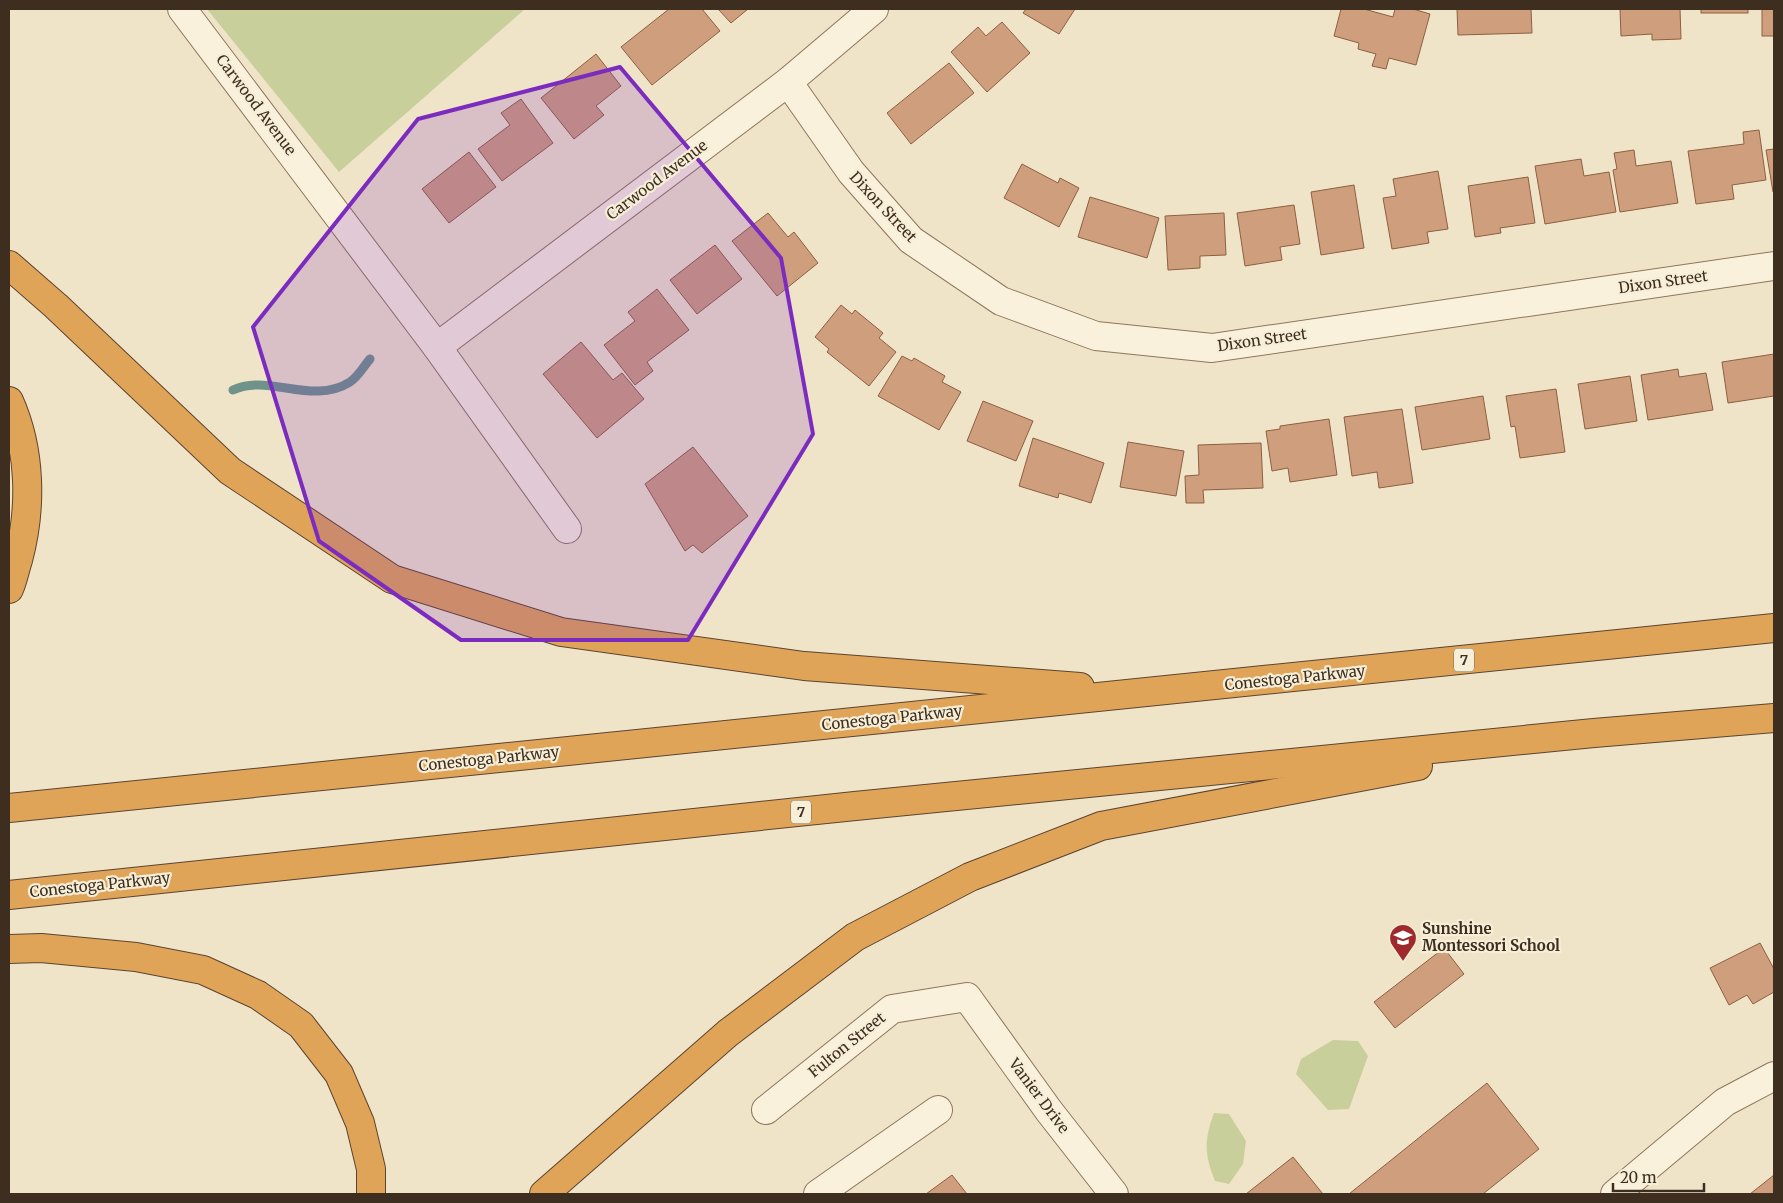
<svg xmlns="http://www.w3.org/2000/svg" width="1783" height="1203" font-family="Merriweather,serif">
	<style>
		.green { fill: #c9cf9b }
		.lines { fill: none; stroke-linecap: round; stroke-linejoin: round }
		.stream { stroke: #6f938a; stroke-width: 9 }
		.building { fill: #cf9f7d; stroke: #8d5f41 }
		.minor-casing { stroke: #8d765c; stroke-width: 30 }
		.highway-casing { stroke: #5b4430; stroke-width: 30 }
		.minor { stroke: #faf1dc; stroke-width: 28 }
		.highway { stroke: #e0a458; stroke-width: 28 }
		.marked { fill: #7b2cbf; fill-opacity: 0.2; stroke: #7b2cbf; stroke-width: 4; stroke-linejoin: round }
		.labels { text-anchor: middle; stroke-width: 4.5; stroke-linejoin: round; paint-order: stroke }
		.shield { fill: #f7eed8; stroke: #756857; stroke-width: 1 }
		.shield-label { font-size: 14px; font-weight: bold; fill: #3d2e20 }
		.street-label { font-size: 15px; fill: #3d2e20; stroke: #f7eed8 }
		.poi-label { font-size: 15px; font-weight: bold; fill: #3d2e20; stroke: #f7eed8; text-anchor: start }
	</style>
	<rect width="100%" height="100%" fill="#f0e4c8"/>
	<g class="green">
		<path d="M207,9H525L339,172Z"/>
		<path d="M1333,1040L1358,1041L1368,1056L1349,1109L1328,1110L1296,1074L1301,1059Z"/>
		<path d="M1214,1113L1229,1114L1246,1141L1243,1164L1229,1184L1215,1181C1204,1154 1204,1140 1214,1113Z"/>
	</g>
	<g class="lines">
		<path class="stream" d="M233,390C268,373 312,406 350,382C358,377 364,366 370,359"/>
	</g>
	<g class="building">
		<path d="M669,9H702L720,31L652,85L621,47Z"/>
		<path d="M718,9H748L731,23Z"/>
		<path d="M1026,9H1075L1059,34L1023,13Z"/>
		<path d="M1341,9H1364L1393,17L1395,9H1413L1430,14L1416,65L1389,58L1386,69L1372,66L1376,54L1358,49L1359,43L1334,36Z"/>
		<path d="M1457,9H1531L1532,33L1458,35Z"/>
		<path d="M1620,9H1680L1681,39L1652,40V34L1621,36Z"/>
		<rect x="1701" y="9" width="47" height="4"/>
		<rect x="1762" y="9" width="12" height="27"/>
		<path d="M1002,22L1030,53L987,92L951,52L978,27L986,36Z"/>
		<path d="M596,54L621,86L596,106L604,115L574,139L541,98Z"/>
		<path d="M949,63L974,93L911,144L887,113Z"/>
		<path d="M521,99L553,143L502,181L478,149L510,125L501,113Z"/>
		<path d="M1759,130L1766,180L1732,185L1734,199L1696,204L1688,151L1744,144L1743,132Z"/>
		<path d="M1774,149V191L1773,192L1766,150Z"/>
		<path d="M1634,150L1636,166L1671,161L1678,203L1620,212L1613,170L1617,169L1614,153Z"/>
		<path d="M469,152L496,187L449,223L422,189Z"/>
		<path d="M1581,159L1584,176L1609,172L1616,212L1545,224L1535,166Z"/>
		<path d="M1022,164L1058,183L1060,178L1079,188L1059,227L1004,198Z"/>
		<path d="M1438,171L1448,229L1427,232L1429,243L1392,249L1383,198L1396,196L1393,179Z"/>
		<path d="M1528,177L1535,223L1500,228L1501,233L1475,237L1468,186Z"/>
		<path d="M1354,185L1364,248L1321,255L1311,192Z"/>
		<path d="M1090,197L1159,218L1147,258L1078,237Z"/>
		<path d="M1294,205L1300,244L1280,247L1282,260L1245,266L1237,213Z"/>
		<path d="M768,213L788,237L794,232L818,263L777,296L732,241Z"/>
		<path d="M1224,213L1226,255L1200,256V268L1168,270L1165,216Z"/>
		<path d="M715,245L742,279L697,314L670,280Z"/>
		<path d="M657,289L689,330L647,362L653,371L635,385L604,345L635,321L628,312Z"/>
		<path d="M841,305L852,314L855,310L883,333L879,338L896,352L869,386L827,352L829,349L815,337Z"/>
		<path d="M581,342L613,380L622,373L644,399L597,438L543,374Z"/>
		<path d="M1774,354V396L1728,403L1722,362Z"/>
		<path d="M902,356L912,361L914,358L945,376L942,382L961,392L939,430L878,396Z"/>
		<path d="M1678,369L1679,377L1706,373L1713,410L1648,420L1641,375Z"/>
		<path d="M1630,376L1637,421L1585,429L1578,384Z"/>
		<path d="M1556,389L1565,452L1520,458L1515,426L1511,427L1506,396Z"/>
		<path d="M1483,396L1490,439L1422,450L1415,407Z"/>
		<path d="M983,401L1033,421L1016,461L967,441Z"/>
		<path d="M1402,409L1413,483L1379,488L1377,472L1352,476L1344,417Z"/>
		<path d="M1329,419L1337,475L1290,482L1288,468L1272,471L1266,431L1280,429V426Z"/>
		<path d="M1033,438L1104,463L1091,503L1059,493L1058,498L1019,486Z"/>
		<path d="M1128,442L1184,451L1176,496L1120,487Z"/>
		<path d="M1261,443L1263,488L1203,490L1204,503H1186L1185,476L1199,475L1198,445Z"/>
		<path d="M693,447L748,516L702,553L693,545L685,551L645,484Z"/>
		<path d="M1760,943L1774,969V992L1753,1004L1747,995L1729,1005L1710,968Z"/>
		<path d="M1444,948L1464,974L1395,1028L1374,1002Z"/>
		<path d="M1487,1083L1539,1149L1483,1194H1349Z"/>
		<path d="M1293,1157L1323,1194H1246Z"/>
		<path d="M952,1175L967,1194H926Z"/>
		<path d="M1774,1175V1194H1750Z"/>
	</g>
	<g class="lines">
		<defs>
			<g id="minor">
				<path d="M182,9L437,347L567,529"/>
				<path d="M788,82L851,172L911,240L1001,301L1096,336L1212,348L1774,266"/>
				<path d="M437,347L788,82L874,9"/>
				<path d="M766,1110L892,1009L967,997L1049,1111L1114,1194"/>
				<path d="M818,1194L938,1110"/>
				<path d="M1615,1194L1725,1102L1774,1076"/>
			</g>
			<g id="highway">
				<path d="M9,265L56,306L230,471L392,579L561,632L804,666L1080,687"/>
				<path d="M9,401C31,450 32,508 18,560C15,569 13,580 9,589"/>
				<path d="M9,808L1774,628"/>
				<path d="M9,895L855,806L1594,733L1774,718"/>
				<path d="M9,949L41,948L136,957L203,970L258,995L301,1025L339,1074L360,1123L371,1169V1194"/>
				<path d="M544,1194L728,1033L855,937L970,877L1101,826L1418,766"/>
			</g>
		</defs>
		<use href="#minor" class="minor-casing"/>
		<use href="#highway" class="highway-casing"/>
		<use href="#minor" class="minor"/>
		<use href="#highway" class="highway"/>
	</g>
	<path class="marked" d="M620,67L781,258L813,434L688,640H461L319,541L253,327L418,119Z"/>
	<defs>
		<symbol id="school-pin" viewBox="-11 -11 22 30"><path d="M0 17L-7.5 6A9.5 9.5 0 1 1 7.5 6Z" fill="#9e2a2b" stroke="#f7eed8"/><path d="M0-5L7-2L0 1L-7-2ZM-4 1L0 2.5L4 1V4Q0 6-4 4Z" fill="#fff"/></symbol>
	</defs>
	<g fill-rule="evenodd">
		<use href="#school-pin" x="1387" y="922" width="32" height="43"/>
	</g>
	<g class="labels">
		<g class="shield">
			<rect x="1454" y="648.5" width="20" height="23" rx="4"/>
			<rect x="791" y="800.5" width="20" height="23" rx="4"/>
		</g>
		<g class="shield-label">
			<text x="1464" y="665">7</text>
			<text x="801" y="817">7</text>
		</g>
		<g class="street-label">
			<text transform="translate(256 105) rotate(53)" y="5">Carwood Avenue</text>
			<text transform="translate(657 180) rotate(-37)" y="5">Carwood Avenue</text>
			<text transform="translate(883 207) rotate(47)" y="5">Dixon Street</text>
			<text transform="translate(1663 282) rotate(-8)" y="5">Dixon Street</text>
			<text transform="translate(1262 340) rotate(-8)" y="5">Dixon Street</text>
			<text transform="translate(1295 678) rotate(-6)" y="5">Conestoga Parkway</text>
			<text transform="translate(892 718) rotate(-6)" y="5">Conestoga Parkway</text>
			<text transform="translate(489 759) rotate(-6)" y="5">Conestoga Parkway</text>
			<text transform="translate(100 885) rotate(-6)" y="5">Conestoga Parkway</text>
			<text transform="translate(847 1045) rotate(-39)" y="5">Fulton Street</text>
			<text transform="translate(1039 1096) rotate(53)" y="5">Vanier Drive</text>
		</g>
		<g class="poi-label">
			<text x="1422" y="934">Sunshine<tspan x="1422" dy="17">Montessori School</tspan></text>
		</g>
	</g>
	<rect width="1783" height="1203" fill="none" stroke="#3d2e20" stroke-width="20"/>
	<path d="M1613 1183v8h91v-8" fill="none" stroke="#3d2e20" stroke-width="2.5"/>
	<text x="1620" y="1183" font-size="15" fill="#3d2e20" stroke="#f7eed8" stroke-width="4" paint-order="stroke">20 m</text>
</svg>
